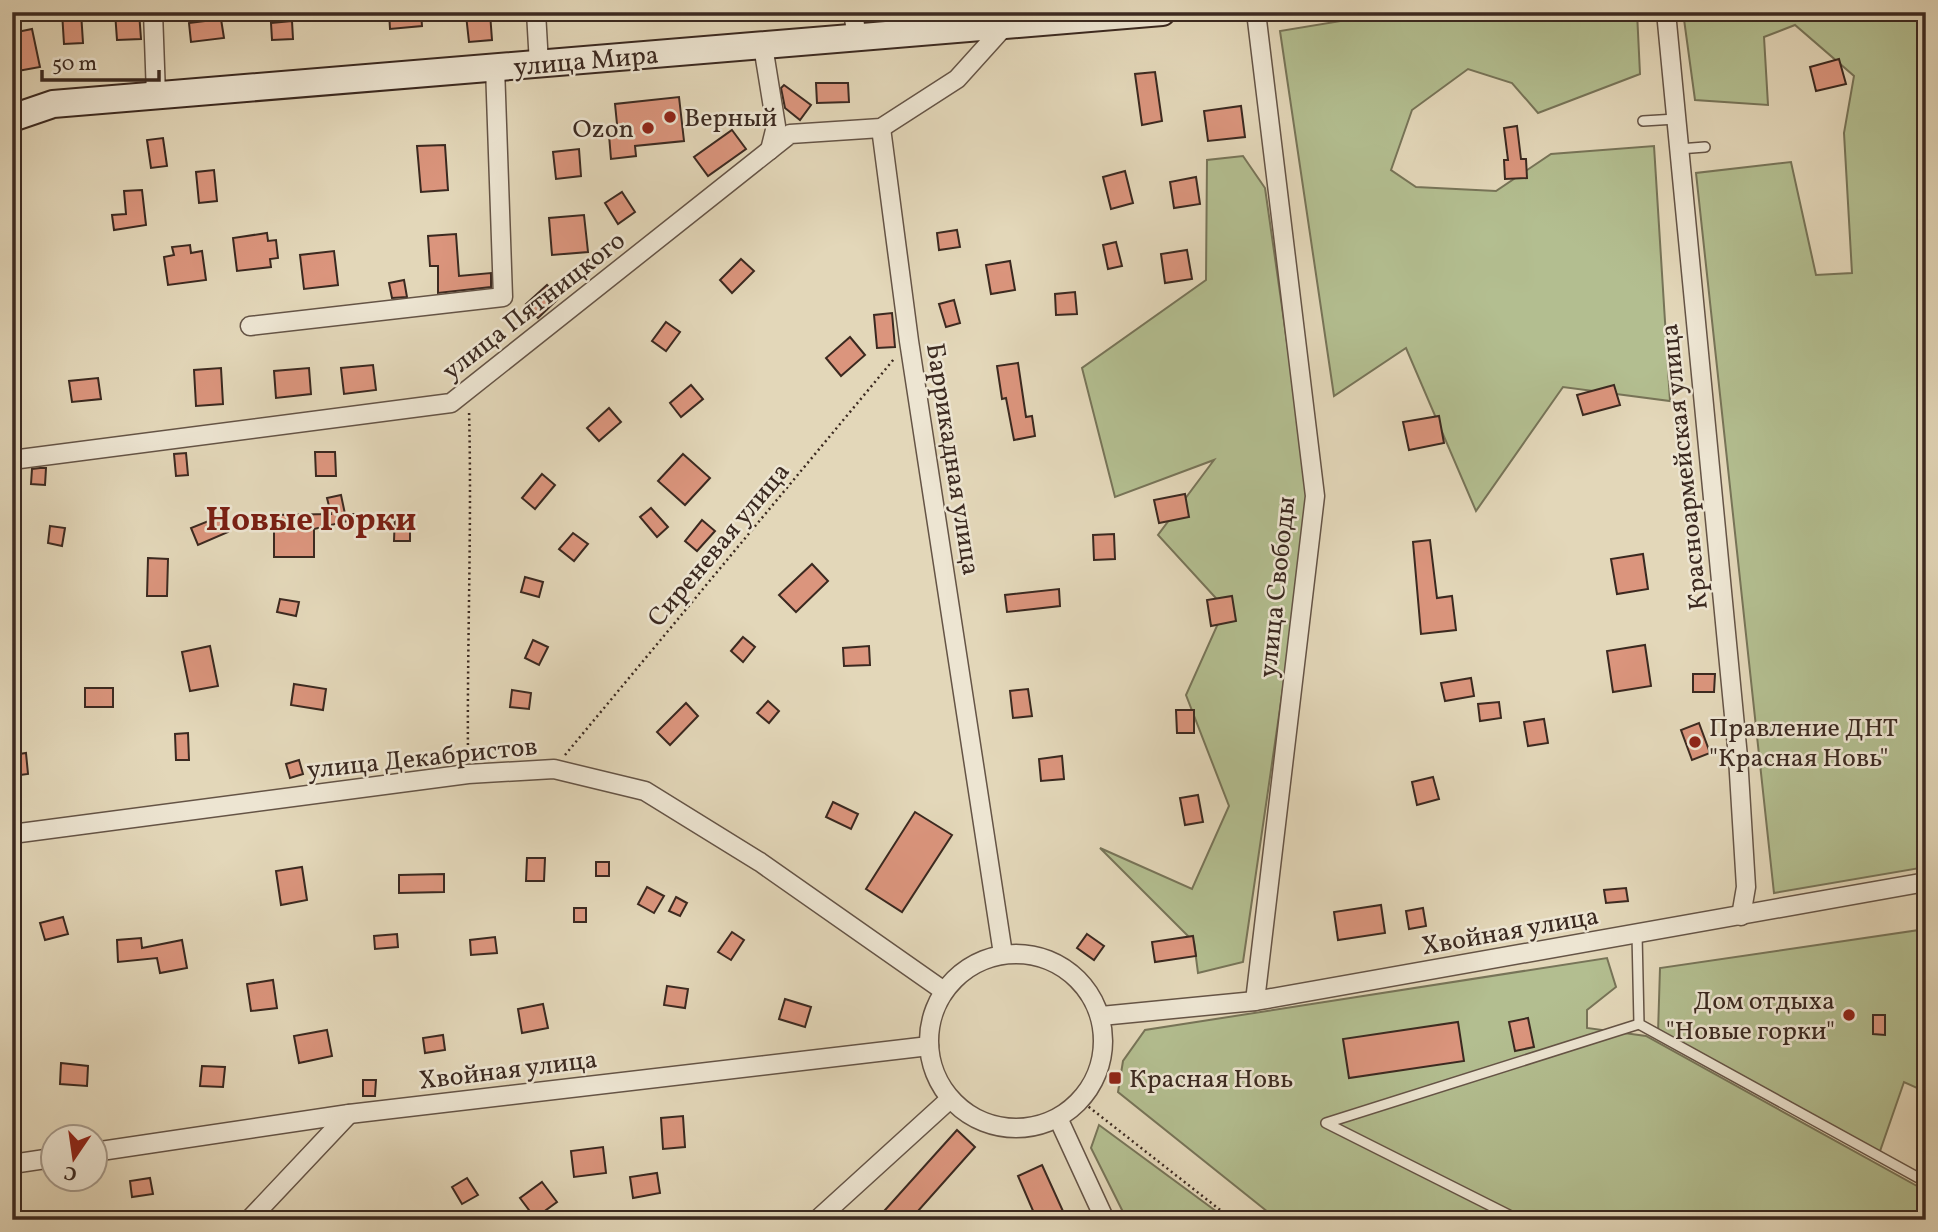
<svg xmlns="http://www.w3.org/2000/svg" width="1938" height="1232" font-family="Vollkorn,serif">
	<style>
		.green { fill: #b3be90; stroke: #777458; stroke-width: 2 }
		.building { fill: #db957d; stroke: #3b2920; stroke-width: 2 }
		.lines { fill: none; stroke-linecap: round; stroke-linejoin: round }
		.lane-casing { stroke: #655446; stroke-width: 12 }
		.street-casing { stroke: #655446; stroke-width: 21 }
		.secondary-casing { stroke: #3b2920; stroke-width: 30 }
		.path { stroke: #3b2920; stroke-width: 2.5; stroke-dasharray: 2 3.5; stroke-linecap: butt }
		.lane { stroke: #ede5d2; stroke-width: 9 }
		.street { stroke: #ede5d2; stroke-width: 18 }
		.secondary { stroke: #ede5d2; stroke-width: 26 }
		.poi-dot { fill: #8f2418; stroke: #ede5d2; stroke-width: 2.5 }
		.labels { text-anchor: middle; stroke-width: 5; stroke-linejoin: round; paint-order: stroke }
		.street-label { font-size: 26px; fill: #3b2920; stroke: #ede5d2 }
		.poi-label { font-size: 26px; fill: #3b2920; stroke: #ede5d2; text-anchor: start }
		.district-label { font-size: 33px; font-weight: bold; fill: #7a1f14; stroke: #ede5d2 }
	</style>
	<rect width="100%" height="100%" fill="#e3d7b9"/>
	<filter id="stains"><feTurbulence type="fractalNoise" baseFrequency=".00286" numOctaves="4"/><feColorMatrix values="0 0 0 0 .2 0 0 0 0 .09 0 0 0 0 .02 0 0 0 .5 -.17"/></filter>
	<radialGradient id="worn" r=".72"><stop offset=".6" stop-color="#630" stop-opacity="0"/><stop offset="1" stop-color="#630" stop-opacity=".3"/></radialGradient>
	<g class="green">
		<path d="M1395,12H1637L1640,74L1538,113L1512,83L1468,69L1412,110L1391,170L1416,187L1496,191L1551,154L1654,146L1670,401L1563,387L1476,511L1406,348L1334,396L1280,31Z"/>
		<path d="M1683,12H1926V867L1774,893L1696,173L1791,162L1816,275L1852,273L1844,133L1854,76L1795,25L1764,37L1768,105L1695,100Z"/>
		<path d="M1243,156L1265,188L1310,503L1243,962L1198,973L1194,942L1100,848L1192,889L1229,806L1186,695L1225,608L1158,535L1214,460L1115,497L1082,368L1206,280L1207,160Z"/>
		<path d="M1926,929V1092L1904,1082L1879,1154L1658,1033L1660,968Z"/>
		<path d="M1607,958L1616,987L1587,1010V1028L1646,1036L1926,1191V1220H1278L1118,1092L1123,1061L1145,1030Z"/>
		<path d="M1099,1125L1228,1220H1127L1091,1148Z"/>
	</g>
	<g class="building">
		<path d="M62,12H81L83,43L64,44Z"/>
		<path d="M115,12H139L141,39L117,40Z"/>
		<path d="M389,12H421L422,26L390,29Z"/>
		<path d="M490,13L492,40L469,42L466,15Z"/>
		<path d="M221,19L224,38L191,42L189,23Z"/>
		<path d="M292,21L293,39L272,40L271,23Z"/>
		<path d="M32,29L40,67L12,72V33Z"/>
		<path d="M1839,59L1846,84L1816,91L1810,67Z"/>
		<path d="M1155,72L1162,121L1142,125L1135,74Z"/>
		<path d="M816,83H848L849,102L817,103Z"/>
		<path d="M784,85L811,105L800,120L785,108L781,88Z"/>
		<path d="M679,97L684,141L635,146L636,156L611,159L609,135L618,134L615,104Z"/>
		<path d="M1241,106L1245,137L1208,141L1204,111Z"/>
		<path d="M1517,126L1521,159H1526L1527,178L1505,179L1504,160H1508L1504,128Z"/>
		<path d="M732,130L746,149L708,176L694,157Z"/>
		<path d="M163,138L167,166L151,168L147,140Z"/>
		<path d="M445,145L448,190L421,192L417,146Z"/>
		<path d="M579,149L581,176L556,179L553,152Z"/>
		<path d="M214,170L217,201L199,203L196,172Z"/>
		<path d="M1125,171L1133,203L1111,209L1103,177Z"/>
		<path d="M1196,177L1200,204L1174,208L1170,182Z"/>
		<path d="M142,190L146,225L114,230L112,215L126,214L124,191Z"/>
		<path d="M622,192L635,212L618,224L605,203Z"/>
		<path d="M584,215L588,252L552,255L549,218Z"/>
		<path d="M957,230L960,247L939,250L937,233Z"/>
		<path d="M267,233L268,241L276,240L278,258L270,259L271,267L237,271L233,238Z"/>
		<path d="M456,234L459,276L491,273V287L438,293V266H430L428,236Z"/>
		<path d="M1116,242L1122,266L1108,269L1103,245Z"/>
		<path d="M190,245L191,253L202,251L206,280L168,285L164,257L174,255L172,247Z"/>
		<path d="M1187,250L1192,279L1165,283L1161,254Z"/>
		<path d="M334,251L338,285L304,289L300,255Z"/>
		<path d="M741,259L754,271L732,293L720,280Z"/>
		<path d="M1010,261L1015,290L991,294L986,265Z"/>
		<path d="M404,280L407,297L392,298L389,283Z"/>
		<path d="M547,285L559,298L538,318L526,304Z"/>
		<path d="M1075,292L1077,314L1056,315L1055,294Z"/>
		<path d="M954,300L960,323L946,327L939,304Z"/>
		<path d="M892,313L895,347L877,348L874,315Z"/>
		<path d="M666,322L680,332L666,351L652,341Z"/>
		<path d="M850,337L865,355L841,376L826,358Z"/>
		<path d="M1018,363L1026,417L1032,416L1035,436L1014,440L1006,398L1002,399L997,366Z"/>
		<path d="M373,365L376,390L344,394L341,368Z"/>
		<path d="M221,368L223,404L196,406L194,370Z"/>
		<path d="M309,368L311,394L276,398L274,371Z"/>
		<path d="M98,378L101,399L72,402L69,381Z"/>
		<path d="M691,385L703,399L681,417L670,403Z"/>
		<path d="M1614,385L1620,405L1583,415L1577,395Z"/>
		<path d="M609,408L621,422L599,441L587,428Z"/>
		<path d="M1439,416L1444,443L1409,450L1403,422Z"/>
		<path d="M315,452H335L336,476H316Z"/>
		<path d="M186,453L188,475L176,476L174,454Z"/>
		<path d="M683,454L710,478L685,505L658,481Z"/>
		<path d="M40,468H46L45,485L31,484L32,469Z"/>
		<path d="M542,474L555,485L535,509L522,498Z"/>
		<path d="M1185,494L1189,517L1159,523L1154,500Z"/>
		<path d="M341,495L345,514H355L356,519L314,529V557H274V515L331,514L327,498Z"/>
		<path d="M651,508L668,527L657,537L640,517Z"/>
		<path d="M395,513H410V541H394Z"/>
		<path d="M221,516L228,532L198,545L191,528Z"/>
		<path d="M702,520L715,531L697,551L685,541Z"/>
		<path d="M50,526L65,528L62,546L48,543Z"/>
		<path d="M573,533L588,544L574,561L559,549Z"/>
		<path d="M1114,534L1115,559L1094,560L1093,535Z"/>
		<path d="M1430,540L1437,598L1452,596L1456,630L1421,634L1413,542Z"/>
		<path d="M1643,554L1648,589L1617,594L1611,559Z"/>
		<path d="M148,558L168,559L167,596H147Z"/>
		<path d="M812,564L828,581L796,612L779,595Z"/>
		<path d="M525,577L543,582L539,597L521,592Z"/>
		<path d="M1059,589L1060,606L1007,612L1005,595Z"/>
		<path d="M1232,596L1236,621L1211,626L1207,600Z"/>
		<path d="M280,599L299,602L296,616L277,612Z"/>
		<path d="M743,637L755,647L743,662L731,651Z"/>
		<path d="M533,640L548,647L539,665L525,658Z"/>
		<path d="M1645,645L1651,686L1613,692L1607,651Z"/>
		<path d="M210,646L218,686L190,691L182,652Z"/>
		<path d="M869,646L870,665L844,666L843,648Z"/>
		<path d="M1693,674H1715L1714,692H1693Z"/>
		<path d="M1471,678L1474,696L1445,701L1441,683Z"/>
		<path d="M294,684L326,689L323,710L291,705Z"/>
		<rect x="85" y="688" width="28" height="19"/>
		<path d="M1028,689L1032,716L1013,718L1010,691Z"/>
		<path d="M512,690L531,693L529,709L510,707Z"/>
		<path d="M768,701L779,711L769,723L757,713Z"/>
		<path d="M1499,702L1501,718L1480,721L1478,704Z"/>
		<path d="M686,703L698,716L670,745L657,732Z"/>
		<path d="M1176,710H1194V733H1177Z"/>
		<path d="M1544,719L1548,743L1528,746L1524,722Z"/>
		<path d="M1699,723L1710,753L1692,760L1681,730Z"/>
		<path d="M188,733L189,760H176L175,734Z"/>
		<path d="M26,753L28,774L12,776V755Z"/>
		<path d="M1062,756L1064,779L1041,781L1039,759Z"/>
		<path d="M299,760L303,774L290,778L286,764Z"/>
		<path d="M1433,777L1439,799L1417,805L1412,782Z"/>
		<path d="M1198,795L1203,822L1185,825L1180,798Z"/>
		<path d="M833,802L858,814L851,829L826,817Z"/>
		<path d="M915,812L952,835L902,912L866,889Z"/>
		<path d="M527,858H545L544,881H526Z"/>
		<rect x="596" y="862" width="13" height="14"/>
		<path d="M302,867L307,900L281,905L276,871Z"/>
		<path d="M444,874V892L399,893V875Z"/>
		<path d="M647,887L664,896L654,913L638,904Z"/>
		<path d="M1626,888L1628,901L1606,903L1604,890Z"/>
		<path d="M676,897L687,903L680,916L669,911Z"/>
		<path d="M1381,905L1385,933L1338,940L1334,912Z"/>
		<rect x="574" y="908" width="12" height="14"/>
		<path d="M1423,908L1426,926L1409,929L1406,911Z"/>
		<path d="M63,917L68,934L45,940L40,923Z"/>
		<path d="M732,932L744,940L731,960L718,952Z"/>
		<path d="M397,934L398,947L375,949L374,936Z"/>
		<path d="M1087,934L1104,946L1094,960L1077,948Z"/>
		<path d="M1193,936L1196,956L1155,962L1152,942Z"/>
		<path d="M495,937L497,953L471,955L470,940Z"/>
		<path d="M141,938L142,948L182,940L187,968L160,973L157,958L118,962L117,940Z"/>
		<path d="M273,980L277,1008L251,1011L247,984Z"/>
		<path d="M667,986L688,989L685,1008L664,1005Z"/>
		<path d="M785,999L811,1007L805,1027L779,1019Z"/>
		<path d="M543,1004L548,1028L522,1033L518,1009Z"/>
		<path d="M1873,1015H1885V1035L1873,1034Z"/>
		<path d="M1528,1018L1534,1047L1515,1051L1509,1022Z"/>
		<path d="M1458,1022L1464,1061L1349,1078L1343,1039Z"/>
		<path d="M327,1030L332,1056L299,1063L294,1036Z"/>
		<path d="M443,1035L445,1050L425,1053L423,1038Z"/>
		<path d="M61,1063L88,1066L87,1086L60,1084Z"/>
		<path d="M202,1066L225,1067L223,1087L200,1086Z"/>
		<path d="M363,1080H376L375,1096H363Z"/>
		<path d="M683,1116L685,1147L663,1149L661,1118Z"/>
		<path d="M957,1130L975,1147L910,1220H876Z"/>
		<path d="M603,1147L606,1173L574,1177L571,1151Z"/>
		<path d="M1042,1165L1067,1220H1037L1018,1176Z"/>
		<path d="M657,1173L660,1193L633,1198L630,1177Z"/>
		<path d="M150,1178L153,1194L132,1197L130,1181Z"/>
		<path d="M467,1178L478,1195L462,1204L452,1187Z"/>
		<path d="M542,1182L557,1202L535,1218L520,1198Z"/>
	</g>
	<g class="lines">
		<defs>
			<g id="lane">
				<path d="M1643,121L1676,119"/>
				<path d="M1679,149L1705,147"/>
				<path d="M1637,934L1639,1024L1926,1182"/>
				<path d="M1519,1220L1326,1123L1639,1024"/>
			</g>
			<g id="street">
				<path d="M153,12L156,95"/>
				<path d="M536,12L539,64"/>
				<path d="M853,12L857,38"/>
				<path d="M1666,12L1738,757L1746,887L1741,916"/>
				<path d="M763,46L776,126L770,150"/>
				<path d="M881,128L909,341L1003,954"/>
				<path d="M250,326L503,297L495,67"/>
				<path d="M12,460L451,403L790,134L881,128L957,79L1003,28"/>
				<path d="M12,834L468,774L554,769L645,791L760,862L944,991"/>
				<circle cx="1016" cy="1041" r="87"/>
				<path d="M1255,1001L1315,496L1256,12"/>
				<path d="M1101,1016L1255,1001L1926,882"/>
				<path d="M1058,1118L1105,1220"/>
				<path d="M94,1152L349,1114L929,1046"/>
				<path d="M12,1164L52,1158"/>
				<path d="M249,1220L349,1114"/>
				<path d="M817,1220L950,1099"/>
			</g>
			<path id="secondary" d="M12,118L53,104L1162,12"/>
		</defs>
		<use href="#lane" class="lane-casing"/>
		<use href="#street" class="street-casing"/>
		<use href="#secondary" class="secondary-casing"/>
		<g class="path">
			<path d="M565,755L894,359"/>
			<path d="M468,756C467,641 472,525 469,410"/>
			<path d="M1080,1100L1233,1220"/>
		</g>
		<use href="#lane" class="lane"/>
		<use href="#street" class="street"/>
		<use href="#secondary" class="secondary"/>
	</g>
	<g class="poi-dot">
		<circle cx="670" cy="117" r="7"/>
		<circle cx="648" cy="128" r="7"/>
		<circle cx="1695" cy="742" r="7"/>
		<circle cx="1849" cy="1015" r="7"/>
		<rect x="1108" y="1071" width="14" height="14" rx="3.5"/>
	</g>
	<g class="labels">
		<g class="street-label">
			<text transform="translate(586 60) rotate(-5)" y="9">улица Мира</text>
			<text transform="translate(533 305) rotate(-38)" y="9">улица Пятницкого</text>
			<text transform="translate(954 459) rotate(81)" y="9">Баррикадная улица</text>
			<text transform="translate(1683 467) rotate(-96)" y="9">Красноармейская улица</text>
			<text transform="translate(718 544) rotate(-50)" y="9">Сиреневая улица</text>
			<text transform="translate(1276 587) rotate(-84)" y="9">улица Свободы</text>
			<text transform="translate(422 757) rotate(-6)" y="9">улица Декабристов</text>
			<text transform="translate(1510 930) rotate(-10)" y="9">Хвойная улица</text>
			<text transform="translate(508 1069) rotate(-7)" y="9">Хвойная улица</text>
		</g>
		<g class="poi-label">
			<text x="684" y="126">Верный</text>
			<text x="634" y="137" text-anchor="end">Ozon</text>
			<text x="1709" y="736">Правление ДНТ<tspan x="1709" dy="30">"Красная Новь"</tspan></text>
			<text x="1835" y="1009" text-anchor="end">Дом отдыха<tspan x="1835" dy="30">"Новые горки"</tspan></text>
			<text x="1129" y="1087">Красная Новь</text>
		</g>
		<g class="district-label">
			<text x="311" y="530">Новые Горки</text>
		</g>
	</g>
	<rect width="1938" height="1232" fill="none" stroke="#e3d7b9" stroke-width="42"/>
	<rect x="14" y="14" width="1910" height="1204" fill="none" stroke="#3b2920" stroke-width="3.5"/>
	<rect x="21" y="21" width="1896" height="1190" fill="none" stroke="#3b2920" stroke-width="2"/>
	<g transform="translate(74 1158) rotate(193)"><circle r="33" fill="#ede5d2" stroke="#a69a8b" stroke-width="2"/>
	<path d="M0-5L12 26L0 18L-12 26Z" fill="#8f2418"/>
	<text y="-10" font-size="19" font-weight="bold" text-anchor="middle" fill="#3b2920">С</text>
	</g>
	<path d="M42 70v10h117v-10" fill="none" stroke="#3b2920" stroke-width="3.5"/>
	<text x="52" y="70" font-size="21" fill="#3b2920" stroke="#ede5d2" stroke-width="5" paint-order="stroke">50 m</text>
	<rect width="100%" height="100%" filter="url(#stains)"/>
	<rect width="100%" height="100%" fill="url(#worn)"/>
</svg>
